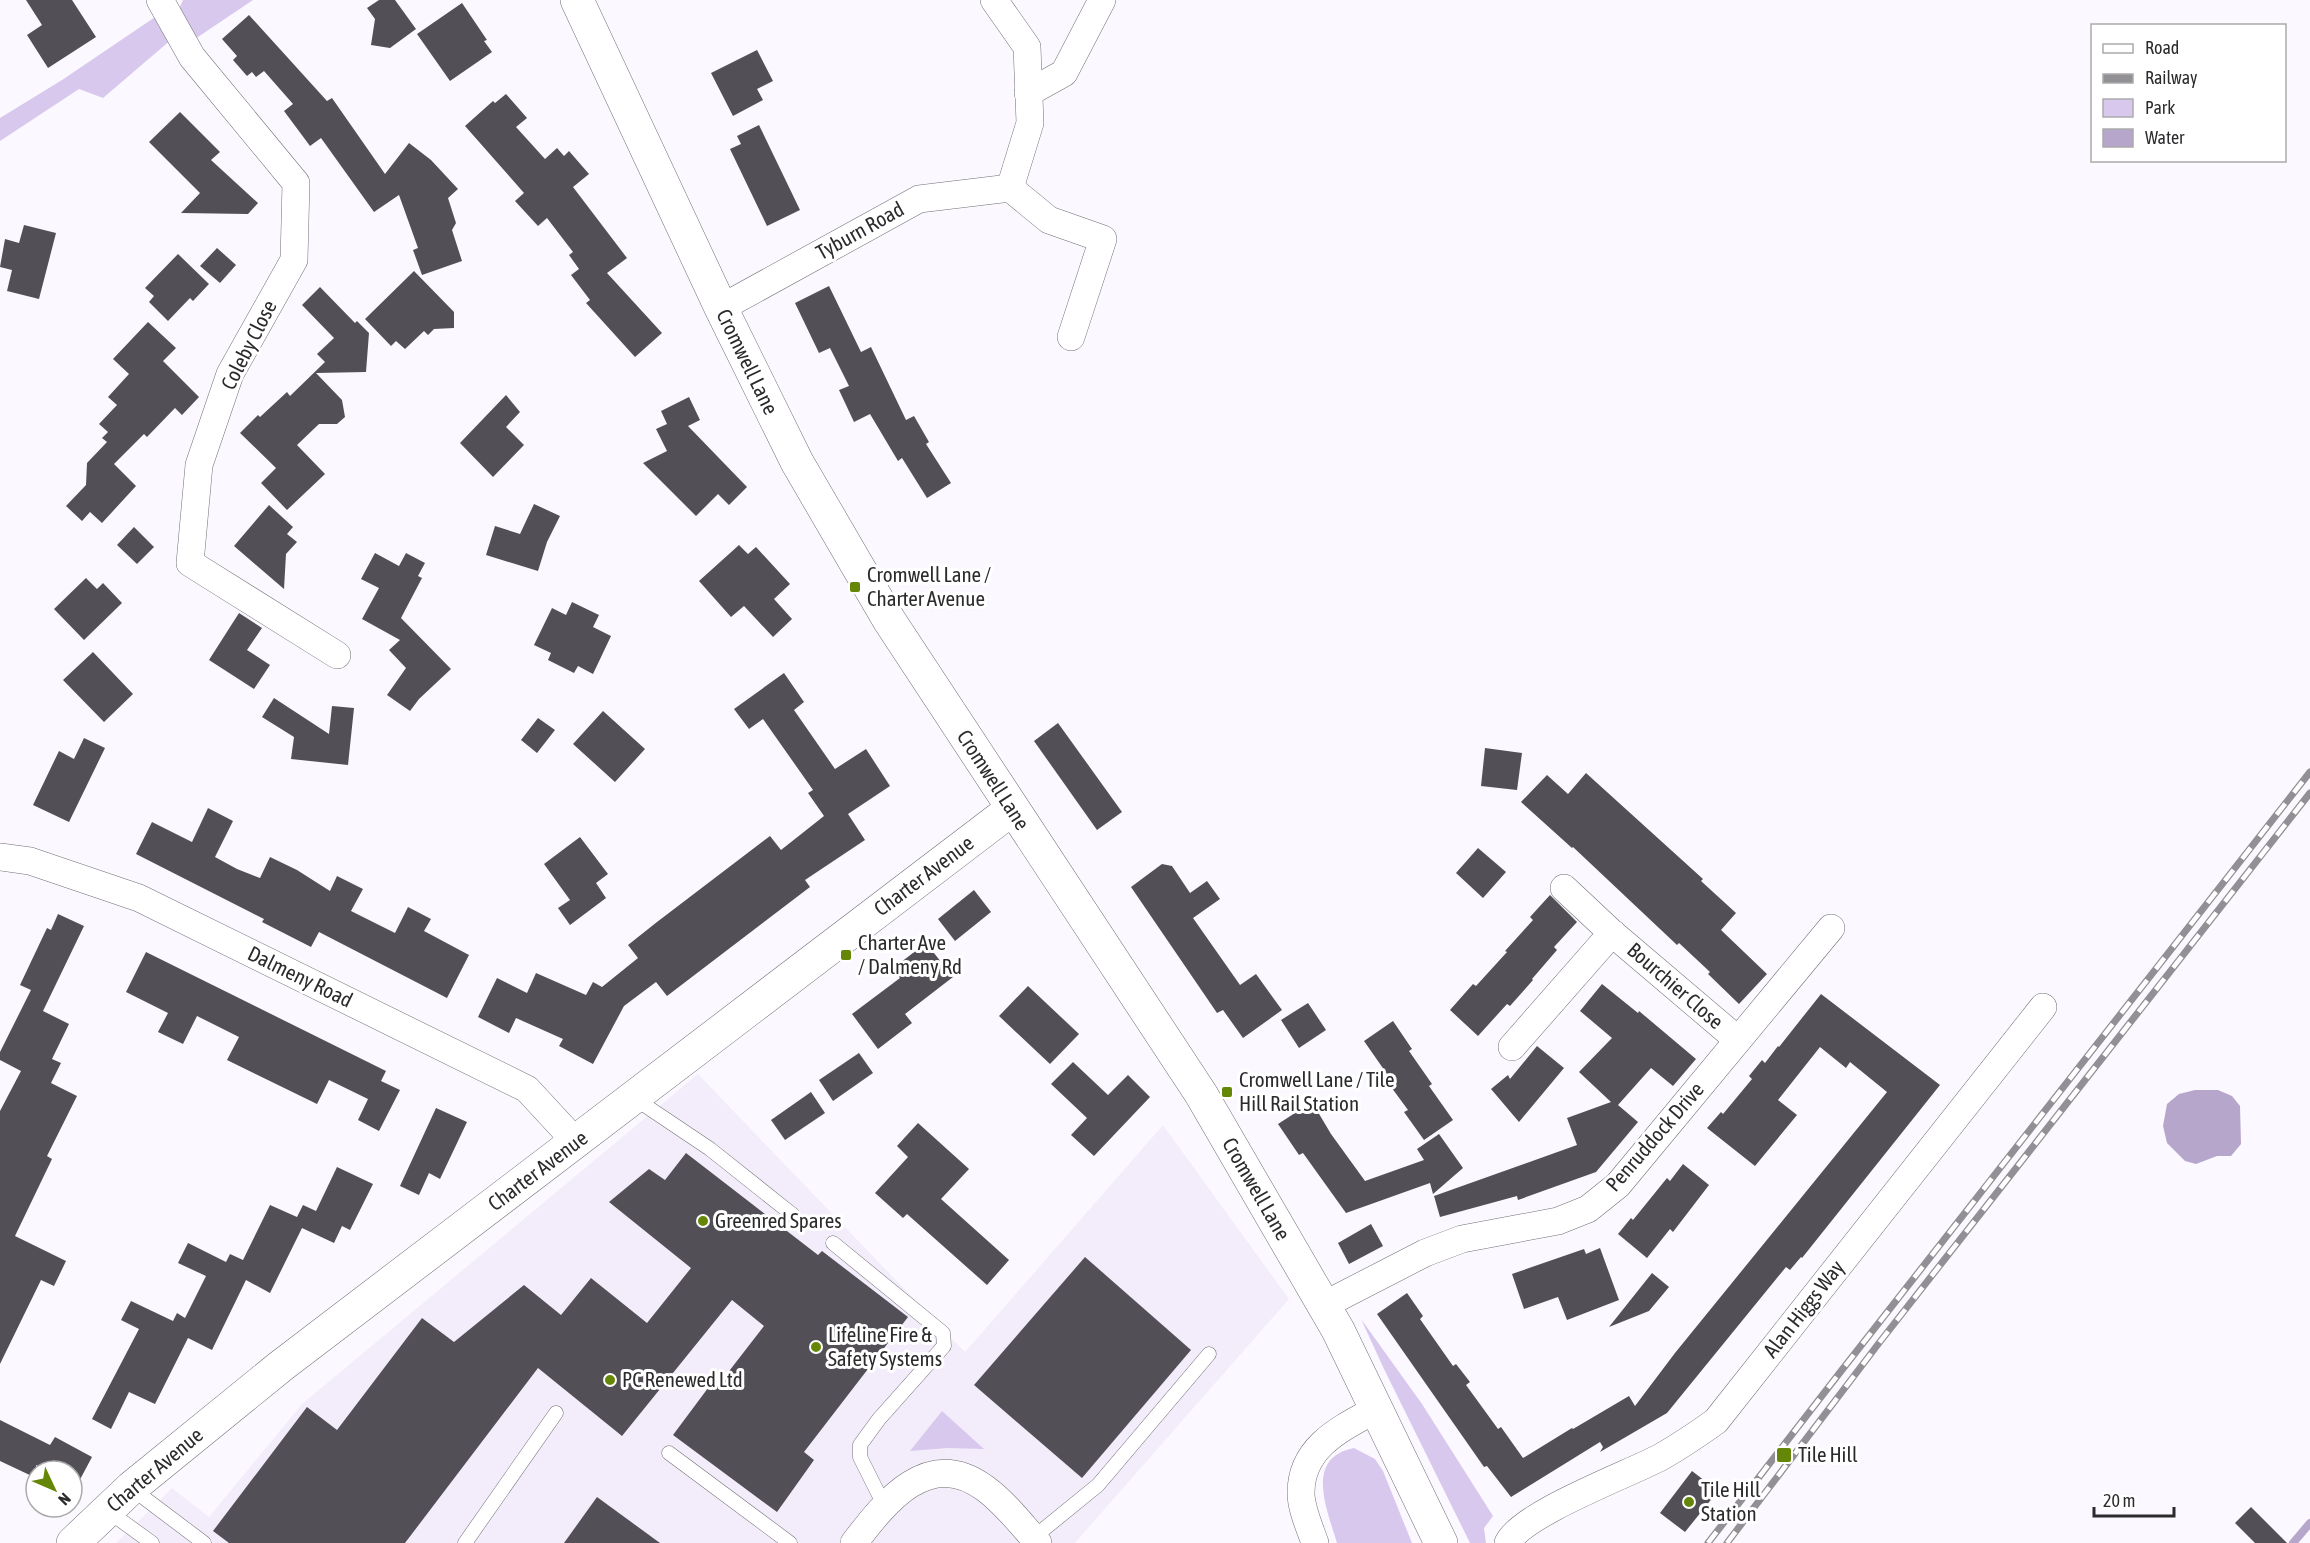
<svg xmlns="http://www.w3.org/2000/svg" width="2310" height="1543" font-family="'Asap Condensed',sans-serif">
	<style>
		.built { fill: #f3edfb }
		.green { fill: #d9c8ed }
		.water { fill: #b7a6cb }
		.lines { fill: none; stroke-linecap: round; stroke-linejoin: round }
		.stream { stroke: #b7a6cb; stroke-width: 8 }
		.building { fill: #525056 }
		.lane-casing { stroke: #716f75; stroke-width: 15 }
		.street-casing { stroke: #716f75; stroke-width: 28 }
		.secondary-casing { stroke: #716f75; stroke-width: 34 }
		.lane { stroke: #fff; stroke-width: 14 }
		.street { stroke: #fff; stroke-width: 27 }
		.secondary { stroke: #fff; stroke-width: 33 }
		.rail-casing { stroke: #929095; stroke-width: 7 }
		.rail { stroke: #fff; stroke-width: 4.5; stroke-dasharray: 14; stroke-linecap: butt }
		.poi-dot { fill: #658707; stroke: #fff; stroke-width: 2 }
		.labels { text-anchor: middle; stroke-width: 6; stroke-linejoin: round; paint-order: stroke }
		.street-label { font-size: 21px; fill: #2c2a2d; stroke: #fff }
		.poi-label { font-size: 21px; fill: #2c2a2d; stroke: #fff; text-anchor: start }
	</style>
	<rect width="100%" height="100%" fill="#fbf9ff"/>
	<path class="built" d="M698,1074L965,1352L1163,1125L1289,1299L1075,1543H116L172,1488L209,1517L302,1404Z"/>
	<g class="green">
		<path d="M183,0H253L195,39L179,9Z"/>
		<path d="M167,9L179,33L103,98L79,89L0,141V118L62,80Z"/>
		<path d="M1361,1319L1422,1404L1493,1516L1484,1528L1486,1543H1470L1385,1371Z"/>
		<path d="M942,1411L984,1449L948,1448L910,1451Z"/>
		<path d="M1354,1448L1375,1459L1383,1471L1412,1543H1337C1327,1509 1304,1458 1354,1448Z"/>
	</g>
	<path class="water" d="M2195,1090H2218L2232,1096L2240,1106L2241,1144L2231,1156H2217L2196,1164L2185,1161L2167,1143L2163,1126L2167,1104L2179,1094Z"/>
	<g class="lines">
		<path class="stream" d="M2293,1543L2310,1523"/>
	</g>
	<g class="building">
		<path d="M26,0H72L96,37L48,68L27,35L42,25Z"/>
		<path d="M379,0H395L416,29L390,48L371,45L375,19L367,8Z"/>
		<path d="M462,3L487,40L484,41L492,52L450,81L417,34Z"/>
		<path d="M249,15L327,101L332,98L385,174L409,143L431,160L458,189L448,198L456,223L452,230L462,261L422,275L413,250L418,248L399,195L374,212L321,138L310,146L284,111L293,104L264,71L256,77L252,72L247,76L233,60L237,56L222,39Z"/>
		<path d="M757,50L773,81L757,89L763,100L733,116L711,73Z"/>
		<path d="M506,94L527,118L516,127L545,159L557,148L564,156L569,151L589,174L573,187L627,258L607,273L662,333L635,357L586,303L590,300L571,275L579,269L569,255L573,252L547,218L538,226L515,201L524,193L465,126L493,101L495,103Z"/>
		<path d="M180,112L220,152L211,160L258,203L248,214L181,213L200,193L149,142Z"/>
		<path d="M759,125L800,210L767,226L730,149L741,144L737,136Z"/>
		<path d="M24,225L56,233L39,299L7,291L12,270L0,267L5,239L19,243Z"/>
		<path d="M217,248L236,265L220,283L200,266Z"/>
		<path d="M178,254L209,284L193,301L190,298L168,321L149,302L154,296L145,288Z"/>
		<path d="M414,271L454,312V328L434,329L428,335L424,331L405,349L396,341L391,346L365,319Z"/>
		<path d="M829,286L861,352L871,347L906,420L914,416L929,442L926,444L951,483L927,498L902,458L898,461L870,414L854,422L839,390L849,386L830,348L819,353L795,303Z"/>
		<path d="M320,287L355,323L357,321L369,333L366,372L316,373L342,400L345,417L337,424H319L297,445L325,474L287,510L261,483L276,468L240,433L258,415L260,417L287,392L290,396L325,362L317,354L334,338L302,305Z"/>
		<path d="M148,322L176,348L163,361L199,397L182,415L175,408L147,437L144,434L114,464L136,486L102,523L90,512L82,521L66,506L86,485L87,463L107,442L102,438L108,432L99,424L117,405L108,397L129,374L113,359Z"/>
		<path d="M506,395L520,412L506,427L524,445L493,477L460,443Z"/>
		<path d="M689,397L700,420L688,426L747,487L729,505L718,494L696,516L643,463L667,451L656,429L667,424L661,411Z"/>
		<path d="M534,504L560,516L547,542L538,571L486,555L495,526L520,534Z"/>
		<path d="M269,505L293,527L287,534L297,542L286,554L284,589L234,546Z"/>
		<path d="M134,527L154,547L137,564L117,545Z"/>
		<path d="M739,545L748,554L756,547L790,584L774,599L792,619L773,637L744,606L731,617L699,581Z"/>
		<path d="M375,553L399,566L406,553L425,563L418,576L422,578L401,618L451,669L419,699L410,711L387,695L406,668L389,650L400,640L362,619L379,588L361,579Z"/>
		<path d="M86,578L97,589L103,583L122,603L84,640L54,609Z"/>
		<path d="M572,602L599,615L593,627L611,636L593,674L578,666L574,673L548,660L551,653L534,645L552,608L566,615Z"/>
		<path d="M239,613L262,628L247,650L270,665L254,689L209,660Z"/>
		<path d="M93,652L133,694L104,722L63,680Z"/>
		<path d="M784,673L804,702L794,710L835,769L866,749L890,786L848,814L865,840L805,880L810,887L667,996L656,982L624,1006L593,1064L559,1046L563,1039L516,1018L509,1033L478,1017L497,978L527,993L536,973L586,995L593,982L602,987L638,958L628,945L657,922L770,836L781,850L824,816L808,793L813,790L763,719L749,729L734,709Z"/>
		<path d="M274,698L329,734L332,706L354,708L348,765L291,759L294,737L262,717Z"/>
		<path d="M603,711L645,749L615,782L573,744Z"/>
		<path d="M538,718L555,730L537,753L521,740Z"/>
		<path d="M1058,723L1122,812L1097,830L1034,741Z"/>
		<path d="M84,738L105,748L69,822L33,805L59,751L74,759Z"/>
		<path d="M1485,748L1522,753L1517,790L1481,786Z"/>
		<path d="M1586,773L1703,879L1701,881L1736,913L1721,930L1767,974L1739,1004L1708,974L1710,972L1679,943L1677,945L1573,847L1572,848L1521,802L1547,775L1568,794Z"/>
		<path d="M208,808L233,821L215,857L237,869L260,878L270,857L297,870L330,891L337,876L363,889L351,911L395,933L408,907L431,919L424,931L469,955L447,998L319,932L311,947L262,922L264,919L136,854L152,822L192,842Z"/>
		<path d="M580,837L608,874L596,883L606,898L570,925L558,908L570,900L544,864Z"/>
		<path d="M1478,848L1506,872L1483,898L1456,873Z"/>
		<path d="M1162,864L1172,866L1190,893L1207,881L1220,899L1193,918L1240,985L1256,974L1282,1010L1243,1038L1223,1010L1217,1013L1131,887Z"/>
		<path d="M974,890L991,912L955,941L938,919Z"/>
		<path d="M1550,895L1577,922L1554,947L1557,950L1532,979L1533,980L1510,1006L1507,1004L1478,1036L1450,1010L1473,984L1476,986L1507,952L1505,951L1533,920L1530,917Z"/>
		<path d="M58,914L84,926L43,1011L69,1024L52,1059L61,1063L51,1083L77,1096L47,1156L52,1159L15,1236L66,1261L54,1286L41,1280L0,1364V1111L21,1071L0,1060V1052L31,990L20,985L47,928L51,930Z"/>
		<path d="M926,943L953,977L905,1014L912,1023L878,1049L852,1014L900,978L892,969Z"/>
		<path d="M146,952L386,1071L381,1081L400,1090L379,1131L358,1120L368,1099L329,1080L317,1104L227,1060L239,1037L197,1016L183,1044L158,1032L168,1013L126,992Z"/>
		<path d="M1602,984L1638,1013L1639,1011L1696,1059L1673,1086L1651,1068L1618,1105L1638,1122L1596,1172L1518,1200L1517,1196L1440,1217L1434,1196L1577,1145L1567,1118L1611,1102L1579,1072L1612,1038L1580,1011Z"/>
		<path d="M1028,986L1079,1034L1050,1064L999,1016Z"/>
		<path d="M1821,994L1940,1085L1802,1258L1801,1257L1790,1270L1786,1267L1667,1413L1600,1452L1603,1447L1600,1442L1511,1497L1487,1466L1484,1467L1377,1314L1407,1293L1423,1316L1420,1319L1453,1366L1456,1364L1470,1382L1466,1385L1498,1429L1501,1427L1523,1458L1572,1428L1573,1429L1629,1396L1635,1406L1675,1353L1887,1092L1850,1062L1846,1068L1820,1047L1778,1100L1797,1115L1755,1166L1707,1128L1721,1112L1723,1114L1752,1079L1749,1076L1762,1060L1765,1063L1778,1046L1779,1047Z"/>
		<path d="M1308,1003L1326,1030L1299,1048L1281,1020Z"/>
		<path d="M1393,1021L1412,1049L1409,1051L1432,1084L1429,1086L1453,1120L1424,1140L1404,1112L1408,1110L1383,1076L1387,1074L1364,1041Z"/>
		<path d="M1537,1046L1564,1068L1519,1122L1491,1089L1508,1075L1510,1079Z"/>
		<path d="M859,1053L873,1073L833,1101L819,1080Z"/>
		<path d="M1073,1062L1108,1095L1128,1075L1150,1097L1094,1156L1071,1135L1087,1118L1051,1084Z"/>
		<path d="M811,1092L825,1113L785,1140L771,1120Z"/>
		<path d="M1312,1102L1331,1134L1365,1181L1424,1160L1417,1149L1439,1134L1463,1168L1433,1194L1430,1183L1346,1213L1303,1153L1299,1155L1278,1124Z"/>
		<path d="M436,1108L467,1122L440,1179L429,1173L419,1195L400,1186Z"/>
		<path d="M918,1123L969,1169L941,1199L1009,1260L987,1285L907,1214L903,1218L875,1193L908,1157L897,1146Z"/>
		<path d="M686,1153L818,1255L822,1251L908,1317L804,1452L814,1460L777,1512L673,1435L711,1384L716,1388L764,1326L732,1300L622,1436L538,1368L405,1543H229L213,1531L307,1407L337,1430L422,1318L454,1342L524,1285L561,1315L591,1278L647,1323L691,1268L609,1202L649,1169L665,1180Z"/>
		<path d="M1683,1164L1709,1185L1673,1232L1670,1229L1647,1258L1618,1234L1631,1218L1633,1220L1667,1178L1670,1181Z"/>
		<path d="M337,1167L373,1184L350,1230L342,1226L334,1243L302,1228L270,1293L246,1280L212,1350L188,1338L155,1404L129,1392L111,1429L92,1419L139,1329L121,1320L131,1301L173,1321L177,1313L185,1318L206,1276L178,1263L188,1243L226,1262L230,1254L243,1260L270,1205L297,1217L303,1205L316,1211Z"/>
		<path d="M1371,1224L1383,1246L1349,1264L1338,1243Z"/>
		<path d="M1600,1248L1619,1300L1567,1320L1558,1297L1524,1309L1512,1274L1584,1249L1586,1254Z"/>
		<path d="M1085,1257L1191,1350L1082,1478L974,1385Z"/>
		<path d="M1652,1273L1669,1287L1649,1311L1609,1327Z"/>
		<path d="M0,1420L50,1445L55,1437L92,1457L76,1487L72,1485V1471H46L36,1465V1478L0,1461Z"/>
		<path d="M1692,1471L1718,1491L1685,1532L1660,1513Z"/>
		<path d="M597,1497L660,1543H564Z"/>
		<path d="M2251,1507L2287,1543H2255L2235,1523Z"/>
	</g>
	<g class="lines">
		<defs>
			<g id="lane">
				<path d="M634,1098L710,1149L793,1215"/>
				<path d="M833,1243L943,1333L944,1346L879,1419L860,1445V1457L884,1505"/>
				<path d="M669,1453L790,1543"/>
				<path d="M131,1488L204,1543"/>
				<path d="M108,1511L152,1543"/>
				<path d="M1033,1538L1098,1485L1209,1354"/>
				<path d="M465,1543L556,1413"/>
			</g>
			<g id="street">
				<path d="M160,0L192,57L296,183L294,260L230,374L199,465L190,563L337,655"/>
				<path d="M994,0L1027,47L1030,123L1010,188"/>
				<path d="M1028,93L1064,73L1102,0"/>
				<path d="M1010,188L1049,220L1103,239L1071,337"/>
				<path d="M721,308L919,199L1010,188"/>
				<path d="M0,857L30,861L139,898L527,1089L576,1142"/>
				<path d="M1564,888L1612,933L1738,1040"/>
				<path d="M1512,1047L1612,933"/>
				<path d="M1324,1305L1425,1253L1462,1239L1558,1221L1588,1209L1618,1185L1831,928"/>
				<path d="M854,1543C886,1501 929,1446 986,1489C1006,1504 1022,1525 1038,1543"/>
				<path d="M1315,1543C1310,1528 1301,1509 1301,1493C1301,1447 1340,1429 1375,1410"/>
				<path d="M1508,1543C1521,1514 1629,1474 1661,1457C1680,1446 1698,1434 1716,1421L2043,1007"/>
			</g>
			<g id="secondary">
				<path d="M577,0L721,308L797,462L889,620L1201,1094L1338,1330L1441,1543"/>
				<path d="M73,1543L131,1488L281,1366L1012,809"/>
			</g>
		</defs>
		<use href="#lane" class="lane-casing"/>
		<use href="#street" class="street-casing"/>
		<use href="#secondary" class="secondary-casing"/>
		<use href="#lane" class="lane"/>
		<use href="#street" class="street"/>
		<use href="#secondary" class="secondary"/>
		<defs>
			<g id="rail">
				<path d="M1708,1543L1838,1375L2310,772"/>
				<path d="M1727,1543L1879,1343L2310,793"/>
			</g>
		</defs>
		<use href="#rail" class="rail-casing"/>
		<use href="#rail" class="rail"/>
	</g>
	<g class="poi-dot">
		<rect x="849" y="581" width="12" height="12" rx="3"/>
		<rect x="840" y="949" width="12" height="12" rx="3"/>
		<rect x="1221" y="1086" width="12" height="12" rx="3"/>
		<circle cx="703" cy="1221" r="6"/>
		<circle cx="816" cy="1347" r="6"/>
		<circle cx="610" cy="1380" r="6"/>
		<rect x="1776" y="1447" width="16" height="16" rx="3"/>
		<circle cx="1689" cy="1502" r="6"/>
	</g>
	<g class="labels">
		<g class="street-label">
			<text transform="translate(860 231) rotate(-29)" y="7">Tyburn Road</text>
			<text transform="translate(249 345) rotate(-63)" y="7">Coleby Close</text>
			<text transform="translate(747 362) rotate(64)" y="7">Cromwell Lane</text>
			<text transform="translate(993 780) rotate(57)" y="7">Cromwell Lane</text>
			<text transform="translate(924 876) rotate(-37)" y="7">Charter Avenue</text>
			<text transform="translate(300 977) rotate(26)" y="7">Dalmeny Road</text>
			<text transform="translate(1675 986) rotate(41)" y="7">Bourchier Close</text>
			<text transform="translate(1655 1137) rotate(-49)" y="7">Penruddock Drive</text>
			<text transform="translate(538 1171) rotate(-37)" y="7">Charter Avenue</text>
			<text transform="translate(1256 1189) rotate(60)" y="7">Cromwell Lane</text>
			<text transform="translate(1804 1309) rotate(-52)" y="7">Alan Higgs Way</text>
			<text transform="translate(155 1470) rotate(-40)" y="7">Charter Avenue</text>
		</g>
		<g class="poi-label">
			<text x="867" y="582">Cromwell Lane /<tspan x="867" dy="24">Charter Avenue</tspan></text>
			<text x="858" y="950">Charter Ave<tspan x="858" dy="24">/ Dalmeny Rd</tspan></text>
			<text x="1239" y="1087">Cromwell Lane / Tile<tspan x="1239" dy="24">Hill Rail Station</tspan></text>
			<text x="715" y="1228">Greenred Spares</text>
			<text x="828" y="1342">Lifeline Fire &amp;<tspan x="828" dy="24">Safety Systems</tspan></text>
			<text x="622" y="1387">PC Renewed Ltd</text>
			<text x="1798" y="1462">Tile Hill</text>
			<text x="1701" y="1497">Tile Hill<tspan x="1701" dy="24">Station</tspan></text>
		</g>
	</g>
	<rect x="2091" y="24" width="195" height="138" fill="#ffffff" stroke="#abaaab" stroke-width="1.5"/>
	<rect x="2103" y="44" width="30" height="9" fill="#ffffff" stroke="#abaaab" stroke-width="1.5"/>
	<text x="2145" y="54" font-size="18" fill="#2c2a2d">Road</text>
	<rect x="2103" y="74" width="30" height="9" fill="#929095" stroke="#abaaab" stroke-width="1.5"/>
	<text x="2145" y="84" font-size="18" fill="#2c2a2d">Railway</text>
	<rect x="2103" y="99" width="30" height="18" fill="#d9c8ed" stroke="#abaaab" stroke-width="1.5"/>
	<text x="2145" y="114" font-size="18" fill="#2c2a2d">Park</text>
	<rect x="2103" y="129" width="30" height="18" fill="#b7a6cb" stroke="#abaaab" stroke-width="1.5"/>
	<text x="2145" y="144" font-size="18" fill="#2c2a2d">Water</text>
	<g transform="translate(54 1489) rotate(134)"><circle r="28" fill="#ffffff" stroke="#abaaab" stroke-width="1.5"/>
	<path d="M0-4.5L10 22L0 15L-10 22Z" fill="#658707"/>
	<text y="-9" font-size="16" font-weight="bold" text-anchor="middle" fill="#2c2a2d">N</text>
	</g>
	<path d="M2094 1507v9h80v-9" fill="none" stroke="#2c2a2d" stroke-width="3"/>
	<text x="2103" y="1507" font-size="18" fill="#2c2a2d" stroke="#ffffff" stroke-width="4.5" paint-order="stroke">20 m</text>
</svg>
